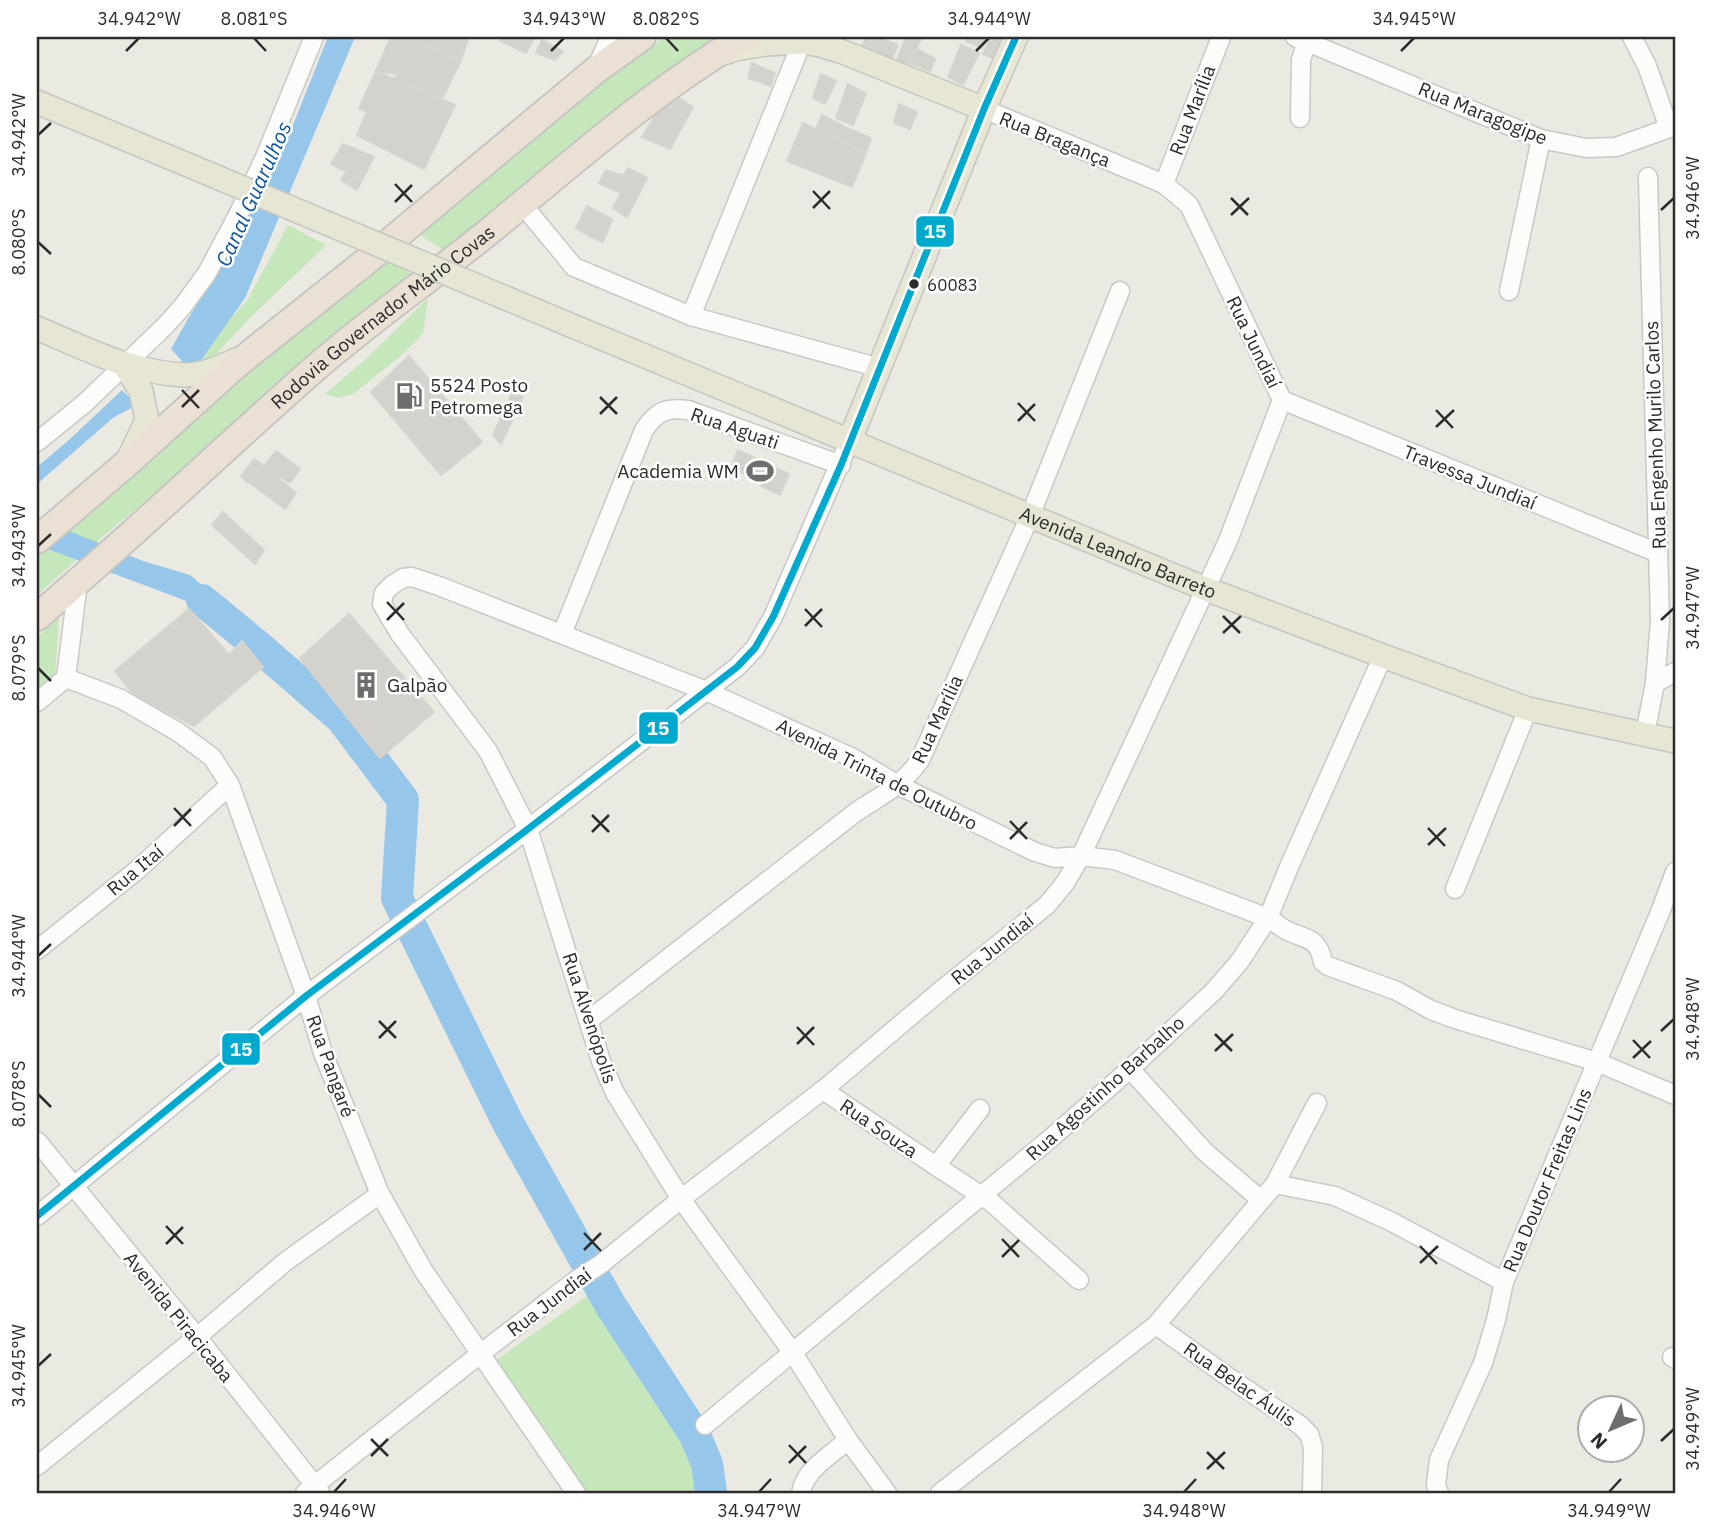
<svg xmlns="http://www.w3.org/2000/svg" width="1712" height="1530" font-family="'IBM Plex Sans',sans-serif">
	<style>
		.green { fill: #c6e6bb }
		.water { fill: #96c7eb }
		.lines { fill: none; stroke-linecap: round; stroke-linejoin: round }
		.river { stroke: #96c7eb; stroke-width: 32 }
		.building { fill: #d3d2cd; stroke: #d5d4ce; stroke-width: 2 }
		.minor-casing { stroke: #c8c8c7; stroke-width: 21 }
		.major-casing { stroke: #c6c5c2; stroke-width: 26 }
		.highway-casing { stroke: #c6c5c2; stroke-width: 30 }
		.minor { stroke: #fcfcfb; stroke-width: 18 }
		.major { stroke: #e7e6d4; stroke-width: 23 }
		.highway { stroke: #eae1d4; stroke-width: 26 }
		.major-bridge-casing { stroke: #c6c5c2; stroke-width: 26; stroke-linecap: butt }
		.major-bridge { stroke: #e7e6d4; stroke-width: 23 }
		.bus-1-casing { stroke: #fff; stroke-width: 12 }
		.bus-1 { stroke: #00a9ce; stroke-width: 7 }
		.ticks { fill: none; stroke: #2c2c2c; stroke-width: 2.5 }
		.bus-dot { fill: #2c2c2c; stroke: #fff; stroke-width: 2.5 }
		.labels { text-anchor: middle; stroke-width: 5; stroke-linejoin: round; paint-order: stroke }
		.bus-label { font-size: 17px; fill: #2c2c2c; stroke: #fff; text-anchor: start }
		.street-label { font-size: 19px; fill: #2c2c2c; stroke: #fff }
		.poi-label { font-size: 19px; fill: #2c2c2c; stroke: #fff; text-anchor: start }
		.water-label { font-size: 21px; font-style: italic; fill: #0d549f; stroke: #fff }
		.line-badge { stroke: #fff; stroke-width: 2.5 }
		.badge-label { font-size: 19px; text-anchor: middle; font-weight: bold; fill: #fff }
		.neatline { fill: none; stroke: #2c2c2c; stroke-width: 2.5 }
		.ticks-label { font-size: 18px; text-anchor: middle; fill: #2c2c2c }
	</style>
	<rect width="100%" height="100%" fill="#eae9e2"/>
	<g class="green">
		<path d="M665,37H730L445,251L415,232L596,86Z"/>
		<path d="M288,225L326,245L247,321L208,363L195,369L230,319L247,301Z"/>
		<path d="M384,258L415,276L101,538L37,595V552L124,476Z"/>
		<path d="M428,298L423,333L403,354L353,394L338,398L325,394L366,359Z"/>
		<path d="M59,618L55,677L37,692V637Z"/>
		<path d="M590,1294L695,1435L699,1493H569L492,1363Z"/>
	</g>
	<g class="water">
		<path d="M328,37H355L245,298L195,369L191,371L171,349L189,317L221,267L280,158Z"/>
		<path d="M122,390L137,405L114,417L37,484V467L70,439Z"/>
		<path d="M37,518L143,561L190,575L244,622L230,631L192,603L37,545Z"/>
	</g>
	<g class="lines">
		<path class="river" d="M202,600L259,647L342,719L403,800L397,898L508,1123L611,1306L695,1435L707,1464L711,1493"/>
	</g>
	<g class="building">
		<path d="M391,37H406L413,40L398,74L376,71Z"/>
		<path d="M414,37H469L461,60L413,40Z"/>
		<path d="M501,37H529L534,38L526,53L500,41Z"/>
		<path d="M866,37H877L898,45L891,60L861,48Z"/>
		<path d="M906,37H922L909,63L897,60Z"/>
		<path d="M968,37H988L982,48L966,41Z"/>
		<path d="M991,37H1001L992,58L983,54Z"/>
		<path d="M413,40L461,60L442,99L395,79Z"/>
		<path d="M542,40L563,51L555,60L536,53Z"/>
		<path d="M961,45L979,53L963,85L948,77Z"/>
		<path d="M917,49L935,59L930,71L909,63Z"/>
		<path d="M752,63L775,73L771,86L748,78Z"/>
		<path d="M376,71L455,105L424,169L357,135L367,112L359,108Z"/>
		<path d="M821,74L836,81L825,104L813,98Z"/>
		<path d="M848,84L866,94L853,125L836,118Z"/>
		<path d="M679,98L693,107L670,149L642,137L655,116Z"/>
		<path d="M899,104L917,112L910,129L894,123Z"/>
		<path d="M822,115L835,122L829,135L816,129Z"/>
		<path d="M835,122L851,130L846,143L829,135Z"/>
		<path d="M803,123L866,153L852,187L787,161Z"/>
		<path d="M851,130L871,138L866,153L846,143Z"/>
		<path d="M343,144L374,157L362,180L331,164Z"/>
		<path d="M628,168L647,178L627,217L613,208L621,193L599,183L606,170L623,176Z"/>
		<path d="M346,172L362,180L357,190L341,180Z"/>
		<path d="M587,206L606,216L591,237L576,228Z"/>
		<path d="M606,216L612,220L603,242L591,237Z"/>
		<path d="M409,356L482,442L441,475L371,392Z"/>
		<path d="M513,391L523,397L501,444L493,435Z"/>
		<path d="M738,450L789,474L780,495L761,486L763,482L731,468Z"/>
		<path d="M276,451L300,469L290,483L264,466Z"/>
		<path d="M254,459L264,466L248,483L241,476Z"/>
		<path d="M264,466L296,493L285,509L249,482Z"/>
		<path d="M223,512L264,550L255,564L212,525Z"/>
		<path d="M189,609L229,655L242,641L263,667L194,726L133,694L115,671Z"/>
		<path d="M349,614L434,712L380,758L300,658Z"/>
	</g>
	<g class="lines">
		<defs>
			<g id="minor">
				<path d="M1295,37L1541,139L1586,148L1616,147L1675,126"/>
				<path d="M1632,37L1647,66L1669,128"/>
				<path d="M596,69L610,37"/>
				<path d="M1300,118L1301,60L1307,41"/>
				<path d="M1164,184L1221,37"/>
				<path d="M522,204L574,267L691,316L880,368"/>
				<path d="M1509,291L1541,139"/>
				<path d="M691,316L802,42"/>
				<path d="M1282,400L1658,553"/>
				<path d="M37,442L85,403L166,325L183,306L207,273L239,213L265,157L314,37"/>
				<path d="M562,634L644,430C657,411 666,407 688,410L841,465"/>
				<path d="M66,678L78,582"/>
				<path d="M1655,683L1675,672"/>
				<path d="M37,702L66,678L121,699L178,732L212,757L230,785L306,996L323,1053L380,1194L423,1270L576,1493"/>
				<path d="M1645,734L1655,683L1660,621L1648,177"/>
				<path d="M1455,889L1528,709"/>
				<path d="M37,950L136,871L230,785"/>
				<path d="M589,1020L856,812C883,794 901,787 920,760L1030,516L1120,291"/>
				<path d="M1130,1069L1205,1152L1261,1200"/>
				<path d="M823,1090L936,1166L980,1109"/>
				<path d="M37,1141L197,1337L320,1492"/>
				<path d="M936,1166L991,1202L1079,1280"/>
				<path d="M1275,1184L1335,1196L1392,1222L1504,1282"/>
				<path d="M37,1216L306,996L528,829L737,667L755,648L773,617L850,440"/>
				<path d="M1156,1325L1234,1381L1300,1425L1309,1434L1313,1447L1312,1493"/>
				<path d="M1672,1357L1675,1359"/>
				<path d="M705,1425L1051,1138L1130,1069L1214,991L1240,961L1268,918L1289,867L1383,656"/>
				<path d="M37,1466L197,1337L285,1262L380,1194"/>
				<path d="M305,1493L480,1354L575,1281L601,1264L681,1199L823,1090L939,992L1047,905L1065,883L1081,856L1227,543L1282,400L1189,205L1164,184L984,109"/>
				<path d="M801,1493C804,1470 831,1455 848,1440"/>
				<path d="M887,1493L848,1440L793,1353L681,1199L615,1093L601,1061L528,829L488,751L400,634L382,604L384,593L392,585L403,578L412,577L439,586L706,691L853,758L898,785L1035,852L1055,858L1081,856L1115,860L1268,918C1275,922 1281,928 1288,931C1307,940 1318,937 1323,962L1328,966L1397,991L1431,1010L1455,1019L1597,1062L1675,1095"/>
				<path d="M940,1493L1156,1325L1275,1184L1317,1103"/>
				<path d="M1439,1493L1436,1485L1439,1460L1483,1363L1496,1320L1504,1282L1661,910L1675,872"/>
			</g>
			<g id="major">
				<path d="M724,53L736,49L766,44L802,42L820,45L843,52L984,109"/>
				<path d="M37,102L219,178"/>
				<path id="s1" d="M575,327L1206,589L1383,656L1528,709L1675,741"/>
				<path d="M37,328C84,348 132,373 185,375C203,375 220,367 236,360"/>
				<path d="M124,364L141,391L147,420L128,460"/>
				<path d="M850,440L984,109L1016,37"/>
			</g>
			<g id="highway">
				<path d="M37,540L126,464L237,364L369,259L596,70L642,37"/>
				<path id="s2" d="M37,617C131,537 220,452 313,370C370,320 433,277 492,229C573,162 653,91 744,37"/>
			</g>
		</defs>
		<use href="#minor" class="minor-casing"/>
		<use href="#major" class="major-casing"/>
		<use href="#highway" class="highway-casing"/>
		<use href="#minor" class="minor"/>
		<use href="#major" class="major"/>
		<use href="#highway" class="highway"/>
		<defs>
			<path id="major-bridge" d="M219,178L575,327"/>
		</defs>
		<use href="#major-bridge" class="major-bridge-casing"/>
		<use href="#major-bridge" class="major-bridge"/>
		<defs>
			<path id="bus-1" d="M37,1216L306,996L528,829L737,667L755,648L773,617L841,465L984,109L1016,37"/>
		</defs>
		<use href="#bus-1" class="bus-1-casing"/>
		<use href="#bus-1" class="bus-1"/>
	</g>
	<path class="ticks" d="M254,38L266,51M666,38L678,51M126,51L139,38M551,51L564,38M976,51L989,38M1401,51L1414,38M38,135L51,123M395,184L412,202M813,191L830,209M1231,198L1248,215M395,202L412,185M813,208L830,191M1661,210L1674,198M1231,215L1249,198M38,242L51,254M182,390L199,408M600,397L617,414M1018,403L1035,421M182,407L199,390M1436,410L1453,428M600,414L617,397M1018,421L1035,404M1436,427L1454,410M38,546L51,534M387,602L404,620M805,609L822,627M1223,616L1240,633M387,620L404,603M1661,620L1674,608M805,626L822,609M1223,633L1241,616M38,668L51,681M174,808L191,826M592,815L609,832M1010,821L1027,839M174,826L191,809M1428,828L1445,846M592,832L609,815M1010,839L1027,822M1428,845L1446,828M38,956L51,944M379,1021L396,1038M797,1027L814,1045M1661,1031L1674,1019M1215,1034L1232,1051M379,1038L396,1021M1633,1040L1650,1058M797,1044L814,1027M1215,1051L1233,1034M1633,1058L1651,1041M38,1094L51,1107M166,1226L183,1244M584,1233L601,1251M1002,1239L1019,1257M166,1244L183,1227M1420,1246L1437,1264M584,1250L601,1233M1002,1257L1019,1240M1420,1263L1438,1246M38,1366L51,1354M371,1439L388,1456M1661,1441L1674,1429M789,1445L806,1463M1207,1452L1224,1469M371,1456L388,1439M789,1463L806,1446M1207,1469L1225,1452M334,1492L346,1479M759,1492L771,1479M1184,1492L1196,1479M1609,1492L1621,1479"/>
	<defs>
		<symbol id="fuel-bare" viewBox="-9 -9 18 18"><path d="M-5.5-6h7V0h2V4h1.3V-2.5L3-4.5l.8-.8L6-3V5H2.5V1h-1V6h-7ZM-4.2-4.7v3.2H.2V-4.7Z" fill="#6e6e6c" stroke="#fff" stroke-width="2.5" paint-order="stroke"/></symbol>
		<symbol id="stadium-bare" viewBox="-9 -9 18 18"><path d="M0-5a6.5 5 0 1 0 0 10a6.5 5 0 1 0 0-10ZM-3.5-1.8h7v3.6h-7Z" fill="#6e6e6c" stroke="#fff" stroke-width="2.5" paint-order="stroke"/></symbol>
		<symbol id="building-bare" viewBox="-9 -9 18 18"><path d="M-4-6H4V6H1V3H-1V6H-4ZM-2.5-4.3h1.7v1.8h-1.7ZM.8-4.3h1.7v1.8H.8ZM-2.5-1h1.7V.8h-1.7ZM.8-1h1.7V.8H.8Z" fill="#6e6e6c" stroke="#fff" stroke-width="2.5" paint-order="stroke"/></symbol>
	</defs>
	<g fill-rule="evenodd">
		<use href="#fuel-bare" x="390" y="377" width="38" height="38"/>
		<use href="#stadium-bare" x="741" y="452" width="38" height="38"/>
		<use href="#building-bare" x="347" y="666" width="38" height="38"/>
	</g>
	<circle class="bus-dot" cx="914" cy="284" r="6"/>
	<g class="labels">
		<g class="bus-label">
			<text x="927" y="291">60083</text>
		</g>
		<g class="street-label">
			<text transform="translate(1192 110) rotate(-69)" y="7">Rua Marília</text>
			<text transform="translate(1483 113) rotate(22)" y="7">Rua Maragogipe</text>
			<text transform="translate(1055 139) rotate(22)" y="7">Rua Bragança</text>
			<text dy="7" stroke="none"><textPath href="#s2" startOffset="458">Rodovia Governador Mário Covas</textPath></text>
			<text transform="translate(1254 342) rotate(64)" y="7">Rua Jundiaí</text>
			<text transform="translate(735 428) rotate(19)" y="7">Rua Aguati</text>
			<text transform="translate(1655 435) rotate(-92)" y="7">Rua Engenho Murilo Carlos</text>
			<text transform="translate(1470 477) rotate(22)" y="7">Travessa Jundiaí</text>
			<text dy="7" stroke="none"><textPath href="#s1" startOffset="588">Avenida Leandro Barreto</textPath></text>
			<text transform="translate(937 719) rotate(-65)" y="7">Rua Marília</text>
			<text transform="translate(877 774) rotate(27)" y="7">Avenida Trinta de Outubro</text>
			<text transform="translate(135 870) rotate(-40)" y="7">Rua Itaí</text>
			<text transform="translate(992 949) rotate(-39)" y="7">Rua Jundiaí</text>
			<text transform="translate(590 1018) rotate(72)" y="7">Rua Alvenópolis</text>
			<text transform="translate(331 1066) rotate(70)" y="7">Rua Pangaré</text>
			<text transform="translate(1105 1088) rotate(-42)" y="7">Rua Agostinho Barbalho</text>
			<text transform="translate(879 1128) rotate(34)" y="7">Rua Souza</text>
			<text transform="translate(1547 1180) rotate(-67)" y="7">Rua Doutor Freitas Lins</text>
			<text transform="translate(549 1302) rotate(-37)" y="7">Rua Jundiaí</text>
			<text transform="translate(179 1317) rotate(51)" y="7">Avenida Piracicaba</text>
			<text transform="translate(1240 1384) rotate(35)" y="7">Rua Belac Áulis</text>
		</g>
		<g class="poi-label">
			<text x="430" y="392">5524 Posto<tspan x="430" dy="22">Petromega</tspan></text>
			<text x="739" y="478" text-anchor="end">Academia WM</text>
			<text x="387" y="692">Galpão</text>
		</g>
		<g class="water-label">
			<text transform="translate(254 194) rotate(-66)" y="7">Canal Guarulhos</text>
		</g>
	</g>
	<g class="line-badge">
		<rect x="915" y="215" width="40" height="33" rx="7" fill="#00a9ce"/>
		<rect x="638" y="711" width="41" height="34" rx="7" fill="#00a9ce"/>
		<rect x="221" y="1032" width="40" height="34" rx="7" fill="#00a9ce"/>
	</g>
	<g class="badge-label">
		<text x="935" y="238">15</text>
		<text x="658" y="735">15</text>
		<text x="241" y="1056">15</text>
	</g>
	<rect width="1712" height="1530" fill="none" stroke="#ffffff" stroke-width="77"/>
	<g transform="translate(1611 1429) rotate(226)"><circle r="33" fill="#ffffff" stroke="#ababab" stroke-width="2"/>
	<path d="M0-5L12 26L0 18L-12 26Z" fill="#6e6e6c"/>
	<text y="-10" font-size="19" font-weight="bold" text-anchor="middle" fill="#2c2c2c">N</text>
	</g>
	<rect x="38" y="38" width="1636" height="1454" class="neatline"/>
	<g class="ticks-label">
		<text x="139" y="25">34.942°W</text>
		<text x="254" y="25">8.081°S</text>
		<text x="564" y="25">34.943°W</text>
		<text x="666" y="25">8.082°S</text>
		<text x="989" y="25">34.944°W</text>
		<text x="1414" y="25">34.945°W</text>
		<text transform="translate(19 135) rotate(-90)" y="6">34.942°W</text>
		<text transform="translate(1693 198) rotate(-90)" y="6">34.946°W</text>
		<text transform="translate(19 242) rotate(-90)" y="6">8.080°S</text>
		<text transform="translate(19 546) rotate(-90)" y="6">34.943°W</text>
		<text transform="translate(1693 608) rotate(-90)" y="6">34.947°W</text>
		<text transform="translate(19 668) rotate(-90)" y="6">8.079°S</text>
		<text transform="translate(19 956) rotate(-90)" y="6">34.944°W</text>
		<text transform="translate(1693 1019) rotate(-90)" y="6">34.948°W</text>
		<text transform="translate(19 1094) rotate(-90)" y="6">8.078°S</text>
		<text transform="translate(19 1366) rotate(-90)" y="6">34.945°W</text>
		<text transform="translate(1693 1429) rotate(-90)" y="6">34.949°W</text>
		<text x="334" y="1517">34.946°W</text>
		<text x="759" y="1517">34.947°W</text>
		<text x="1184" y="1517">34.948°W</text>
		<text x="1609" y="1517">34.949°W</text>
	</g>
</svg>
